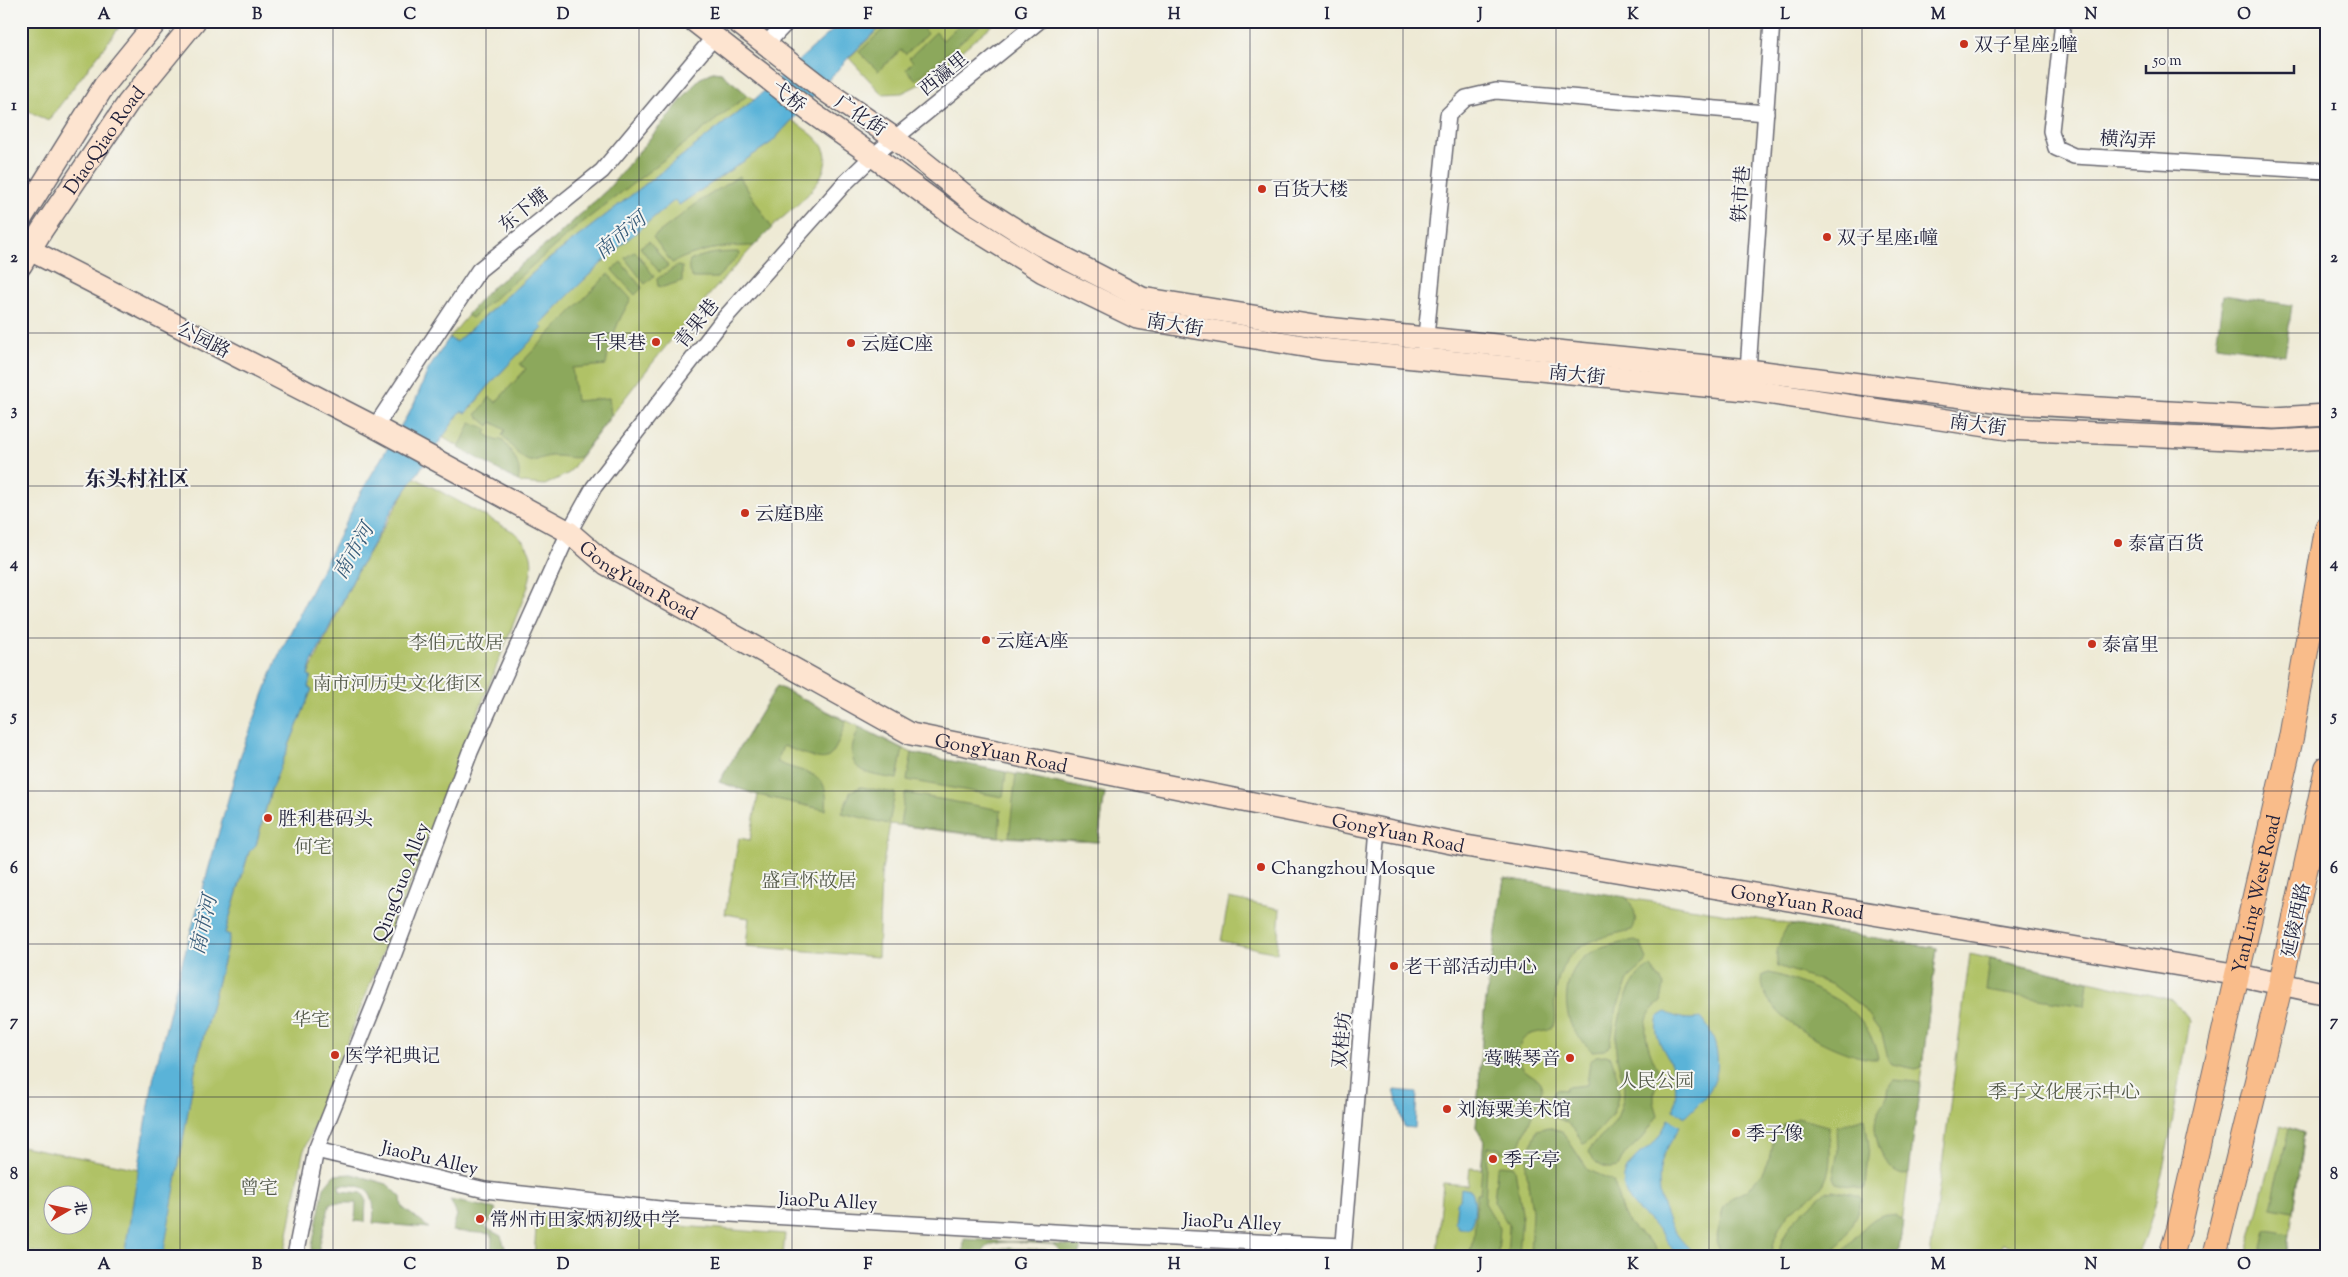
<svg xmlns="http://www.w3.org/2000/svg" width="2348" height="1277" font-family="'Sorts Mill Goudy','Noto Serif SC',serif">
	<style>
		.green { fill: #b0c266; stroke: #697250; fill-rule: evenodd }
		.forest { fill: #8ca85b; stroke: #57654b }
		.water { fill: #5ab3d8; stroke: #3e6a8a }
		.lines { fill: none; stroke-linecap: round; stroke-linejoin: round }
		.street-casing { stroke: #696871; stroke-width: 18 }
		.secondary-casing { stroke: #696871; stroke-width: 24 }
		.primary-casing { stroke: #696871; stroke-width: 26 }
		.street { stroke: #fff; stroke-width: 15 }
		.secondary { stroke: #fde4d0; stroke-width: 21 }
		.primary { stroke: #f9bc8a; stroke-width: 24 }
		.grid { fill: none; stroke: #22223b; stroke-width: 1; stroke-opacity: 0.55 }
		.poi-dot { fill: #c8321e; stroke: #f6f6f2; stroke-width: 2 }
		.labels { text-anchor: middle; stroke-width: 4; stroke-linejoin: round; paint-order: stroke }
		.poi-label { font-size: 19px; fill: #22223b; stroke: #f6f6f2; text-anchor: start }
		.street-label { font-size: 19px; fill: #22223b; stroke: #f6f6f2 }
		.park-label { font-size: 19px; fill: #545a4a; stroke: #f6f6f2 }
		.water-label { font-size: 20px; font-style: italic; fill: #385c7a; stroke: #f6f6f2 }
		.quarter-label { font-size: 21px; font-weight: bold; fill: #22223b; stroke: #f6f6f2 }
		.neatline { fill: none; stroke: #22223b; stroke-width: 2 }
		.grid-label { font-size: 16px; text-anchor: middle; font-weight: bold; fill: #22223b }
	</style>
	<rect width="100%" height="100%" fill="#f6f6f2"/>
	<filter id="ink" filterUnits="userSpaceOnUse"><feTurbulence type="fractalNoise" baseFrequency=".02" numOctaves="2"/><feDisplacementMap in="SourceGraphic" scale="10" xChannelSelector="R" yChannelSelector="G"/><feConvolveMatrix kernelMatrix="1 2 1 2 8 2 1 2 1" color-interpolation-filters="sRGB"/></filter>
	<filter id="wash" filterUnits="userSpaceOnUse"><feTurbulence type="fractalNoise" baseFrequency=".0096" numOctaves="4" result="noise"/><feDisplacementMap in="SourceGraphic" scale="20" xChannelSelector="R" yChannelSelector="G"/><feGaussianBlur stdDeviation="1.12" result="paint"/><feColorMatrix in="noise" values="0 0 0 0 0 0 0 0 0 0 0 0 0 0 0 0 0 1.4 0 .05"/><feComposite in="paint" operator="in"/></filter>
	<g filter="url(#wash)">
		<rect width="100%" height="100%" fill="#eeead5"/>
		<g class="green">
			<path d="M21,21H124L48,121L21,107Z"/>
			<path d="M887,21H997L924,82L902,93L882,94L849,58Z"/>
			<path d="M713,72L721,73L754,100L544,263L456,342L449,338L489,290L557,236L608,189L699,79Z"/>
			<path d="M792,120C804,129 826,141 826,158C825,187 790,210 771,228C696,305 632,386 569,473L545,485L522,483L442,437L461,410L467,413L493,381L543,328L540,325C584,278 625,240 675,200L679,205L772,142Z"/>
			<path d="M414,477L514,532C535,551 534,561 528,587L303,1153L284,1256H55L21,1250V1146L176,1176L196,1065L230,935L225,933L249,852L256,845L271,790L312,689L308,687V675L357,572ZM52,1194H82V1224H52Z"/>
			<path d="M777,686L912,753L1105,793L1098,842L980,836L890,824L881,876L878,957L746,946L749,918L725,914L739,838L750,840L758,795L719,782Z"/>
			<path d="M1504,878L1937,948L1898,1256H1437L1443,1183L1468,1185L1470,1168L1481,1169L1484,1139L1476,1127L1480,1068L1484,1014Z"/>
			<path d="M1229,898L1280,909L1277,953L1221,941Z"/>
			<path d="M1970,954L2173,1000L2190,1021C2185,1051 2154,1244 2136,1254C2127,1259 2116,1250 2106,1250C2100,1250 2095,1255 2089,1256C2060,1257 2030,1249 2002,1244L1999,1256H1930Z"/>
			<path d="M2281,1125L2304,1133L2287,1256H2246Z"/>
			<path d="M537,1215L785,1234L783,1256H534Z"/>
		</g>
		<g class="forest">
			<path d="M892,21H928L922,27L927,34L906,54L901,50L878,71L859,52Z"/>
			<path d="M963,21H985L916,80L906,69L913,62L909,58L936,32L943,40Z"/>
			<path d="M713,72L721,73L748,95L578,226L472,318L467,315L489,290L557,236L608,189L699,79Z"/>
			<path d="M739,176L772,228L754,246C724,246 699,249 672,263L653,237L700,201Z"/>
			<path d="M649,241L668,266L659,272L640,247Z"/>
			<path d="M635,251L654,276L645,284L625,258Z"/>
			<path d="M739,252L740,254L717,278H693C688,273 688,266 690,261C705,253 722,252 739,252Z"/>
			<path d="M621,262L642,288L635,295L612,270Z"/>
			<path d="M677,266L682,267V281L663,287L658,286L657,279Z"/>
			<path d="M608,274L631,299C618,320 610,340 606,365L572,368L576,401L609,398L611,415L580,457C571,459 565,456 556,456C548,455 541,459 533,461C523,464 509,442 502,435L505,430L492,422L489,426L476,415L490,397L496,402L526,369L520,364Z"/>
			<path d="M2223,295L2292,305L2285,355L2216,345Z"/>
			<path d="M471,422L487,429L485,434L497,441L500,438C510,449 523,465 518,481L459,448Z"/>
			<path d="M777,686L846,721C829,771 829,762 783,746L777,762C807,776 830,768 826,810L758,795L719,782Z"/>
			<path d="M859,727L903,749L897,779C882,776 853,776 852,754C851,746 857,735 859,727Z"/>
			<path d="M912,753L1006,772L1003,797L907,780Z"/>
			<path d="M1016,774L1105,793L1098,842L1009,837Z"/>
			<path d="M861,787L895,793L889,824L842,813L851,791Z"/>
			<path d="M905,793L1001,810L999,837L900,825Z"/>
			<path d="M1504,878L1626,897C1634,907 1639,918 1632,930C1586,940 1558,948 1555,1001C1554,1010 1558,1020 1553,1027C1546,1036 1518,1026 1519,1055C1519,1077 1541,1072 1542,1090L1517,1152L1514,1153L1500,1152V1148L1488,1147L1485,1203L1500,1228L1498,1253L1496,1256H1468L1474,1238L1477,1193H1480L1484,1139L1476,1127L1484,1014Z"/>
			<path d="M1795,925L1937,948L1922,1067L1916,1069L1892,1064L1888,1059L1882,1034L1862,1007L1833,985L1778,966C1774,952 1780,939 1787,927Z"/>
			<path d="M1634,940L1640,942L1647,959L1645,964L1629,978L1617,1007L1610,1046L1604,1050L1592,1051C1586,1045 1576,1035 1572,1027C1562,1005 1565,971 1586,956C1600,946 1618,944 1634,940Z"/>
			<path d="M1990,959L2088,981L2085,1006L1986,991Z"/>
			<path d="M1651,967L1664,985L1661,1002C1635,1017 1648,1052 1660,1073L1654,1092V1102L1658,1115L1644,1136L1624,1155L1618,1167C1603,1171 1595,1163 1588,1152C1593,1141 1607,1135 1613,1124C1618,1118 1621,1107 1623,1099C1627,1083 1617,1067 1616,1051C1614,1030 1628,972 1651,967Z"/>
			<path d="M1769,973C1781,975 1792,980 1802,984C1842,999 1869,1015 1878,1059C1845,1061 1753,1014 1763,975Z"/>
			<path d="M1606,1055L1611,1057C1613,1065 1618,1075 1618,1083C1621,1111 1604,1126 1586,1143H1583C1578,1135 1574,1128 1567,1123C1559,1117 1551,1119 1545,1111L1556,1089L1565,1090L1566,1087L1587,1085L1590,1061L1596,1056Z"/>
			<path d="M1894,1080L1916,1082L1920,1085L1909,1173L1904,1175C1885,1174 1871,1134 1876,1118C1878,1111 1884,1104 1887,1097C1889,1091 1888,1084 1894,1080Z"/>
			<path d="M1797,1118L1828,1126C1830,1143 1833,1167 1824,1183C1816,1197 1799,1202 1789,1213C1778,1226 1774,1240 1771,1256H1722L1716,1241L1723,1209L1731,1198L1748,1190L1762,1173L1771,1155L1774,1137L1785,1124Z"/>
			<path d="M1865,1118L1869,1146L1865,1187L1862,1189L1836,1183L1833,1177L1838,1151L1837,1126Z"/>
			<path d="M1548,1127L1562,1131L1588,1170L1612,1180C1620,1192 1617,1210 1630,1224C1640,1236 1653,1240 1659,1256H1530L1532,1211L1526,1168L1528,1153L1537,1130Z"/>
			<path d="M2289,1128L2304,1133L2293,1211L2271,1207Z"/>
			<path d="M1499,1165L1513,1166L1515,1169L1522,1213L1519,1256H1507L1509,1226L1494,1201L1497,1169Z"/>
			<path d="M352,1174L387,1184L401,1197L402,1207L429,1228L373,1223C376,1193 370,1183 339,1185L340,1191L362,1193L366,1199L365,1222L355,1221L356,1203H330L317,1256H310L324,1187L334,1175Z"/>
			<path d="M1833,1190L1860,1196L1862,1200C1855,1218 1843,1251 1822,1256C1809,1259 1791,1256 1778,1256C1785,1221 1802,1213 1827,1191Z"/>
			<path d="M450,1200L496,1209L489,1223L484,1227L501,1236L507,1253L504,1256H491L492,1234L452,1231L457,1215Z"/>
			<path d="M1886,1214L1895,1215L1903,1221L1898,1256H1838C1855,1243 1864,1219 1886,1214Z"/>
			<path d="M2266,1230L2290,1234L2287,1256H2260Z"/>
			<path d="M964,1239L1081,1246L1078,1256L1061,1254C1059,1249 1056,1245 1050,1244C1038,1241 1002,1240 991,1245C985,1247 984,1251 981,1256L963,1255Z"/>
			<path d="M1004,1248L1046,1250L1054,1256L998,1253L997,1256H988L993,1250Z"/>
		</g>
		<g class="water">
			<path d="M843,21H886L850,56L772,142L679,205L675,200C625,240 584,278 540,325L543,328L493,381L466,413L461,411L392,510L357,572L312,662L308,675L311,676L308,687L312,689L271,790L256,845L249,852L225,933L230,935L196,1065L163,1256H124L154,1075L182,963L240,757L276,661L361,492L414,404L428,370L449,338L456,342L544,263L754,100Z"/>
			<path d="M1666,1012C1678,1019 1688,1020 1701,1018C1716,1034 1724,1067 1711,1088C1705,1098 1694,1108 1685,1117L1674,1110C1676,1096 1677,1081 1672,1067C1665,1049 1652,1038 1658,1017Z"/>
			<path d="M1394,1090L1417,1092L1415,1128L1404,1127Z"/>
			<path d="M1668,1119L1680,1126C1674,1137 1664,1151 1661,1164C1653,1197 1671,1238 1699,1256H1677C1671,1248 1666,1238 1659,1230C1639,1211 1605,1188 1636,1157C1640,1152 1647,1150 1652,1145C1659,1138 1663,1128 1668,1119Z"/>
			<path d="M1461,1188L1471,1190C1476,1196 1476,1219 1470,1226C1467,1229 1463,1228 1459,1228L1455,1222L1457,1203L1460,1200Z"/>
		</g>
	</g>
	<g filter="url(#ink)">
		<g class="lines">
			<defs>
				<g id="street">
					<path d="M2063,21L2051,131L2056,148L2074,156L2327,171"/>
					<path d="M766,44L788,21"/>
					<path d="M1425,346L1448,115L1466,98L1496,91L1766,113"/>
					<path d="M1748,370L1772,21"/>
					<path d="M375,427L479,270L602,171L714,37"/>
					<path d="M316,1150L485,1190L678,1211L1090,1234L1343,1246"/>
					<path d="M1343,1255L1378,828"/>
					<path d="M295,1256L316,1150L381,988L470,752L569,532L594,487L722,321L844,184L873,156L1039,21"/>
				</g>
				<g id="secondary">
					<path d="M694,21L812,113L873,156L961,221L1043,272L1137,318L1321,349L1746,390L2007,429L2274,441L2327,438"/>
					<path d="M736,21L827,92L894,138L977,205L1040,245L1142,298L1326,328L1748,370L2011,403L2274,418L2327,415"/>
					<path d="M21,219L104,86L157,21"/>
					<path id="s1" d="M21,243L30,250L375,427L569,532L606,564L911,734L1466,846L2239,975L2327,994"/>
					<path id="s2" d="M21,265L42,230L128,103L195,21"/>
				</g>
				<g id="primary">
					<path id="s3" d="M2171,1256L2179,1229L2291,738L2327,529"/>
					<path d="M2214,1256L2281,983L2327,768"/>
				</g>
			</defs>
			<use href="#street" class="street-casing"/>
			<use href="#secondary" class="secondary-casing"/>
			<use href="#primary" class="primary-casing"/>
			<use href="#street" class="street"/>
			<use href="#secondary" class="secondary"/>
			<use href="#primary" class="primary"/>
		</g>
	</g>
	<path class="grid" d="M180,21V1256M333,21V1256M486,21V1256M639,21V1256M792,21V1256M945,21V1256M1098,21V1256M1250,21V1256M1403,21V1256M1556,21V1256M1709,21V1256M1862,21V1256M2015,21V1256M2168,21V1256M21,180H2327M21,333H2327M21,486H2327M21,638H2327M21,791H2327M21,944H2327M21,1097H2327"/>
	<g class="poi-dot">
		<circle cx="1964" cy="44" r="5"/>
		<circle cx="1262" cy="189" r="5"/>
		<circle cx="1827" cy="237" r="5"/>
		<circle cx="656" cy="342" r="5"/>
		<circle cx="851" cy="343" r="5"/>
		<circle cx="745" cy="513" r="5"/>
		<circle cx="2118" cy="543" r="5"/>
		<circle cx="986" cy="640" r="5"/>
		<circle cx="2092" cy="644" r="5"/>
		<circle cx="268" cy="818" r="5"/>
		<circle cx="1261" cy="867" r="5"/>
		<circle cx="1394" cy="966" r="5"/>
		<circle cx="335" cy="1055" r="5"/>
		<circle cx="1570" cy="1058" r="5"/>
		<circle cx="1447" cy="1109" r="5"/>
		<circle cx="1736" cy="1133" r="5"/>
		<circle cx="1493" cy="1159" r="5"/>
		<circle cx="480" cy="1219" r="5"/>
	</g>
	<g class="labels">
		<g class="poi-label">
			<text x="1974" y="51">双子星座2幢</text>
			<text x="1272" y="196">百货大楼</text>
			<text x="1837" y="244">双子星座1幢</text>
			<text x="646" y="349" text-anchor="end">千果巷</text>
			<text x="861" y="350">云庭C座</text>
			<text x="755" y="520">云庭B座</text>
			<text x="2128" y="550">泰富百货</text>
			<text x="996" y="647">云庭A座</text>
			<text x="2102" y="651">泰富里</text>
			<text x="278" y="825">胜利巷码头</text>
			<text x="1271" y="874">Changzhou Mosque</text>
			<text x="1404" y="973">老干部活动中心</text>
			<text x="345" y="1062">医学祀典记</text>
			<text x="1560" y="1065" text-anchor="end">莺啭琴音</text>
			<text x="1457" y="1116">刘海粟美术馆</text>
			<text x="1746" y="1140">季子像</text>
			<text x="1503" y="1166">季子亭</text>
			<text x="490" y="1226">常州市田家炳初级中学</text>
		</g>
		<g class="street-label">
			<text transform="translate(943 73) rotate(-39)" y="7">西瀛里</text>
			<text transform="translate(789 96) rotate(38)" y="7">弋桥</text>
			<text transform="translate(861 115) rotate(34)" y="7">广化街</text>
			<text transform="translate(2128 139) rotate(3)" y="7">横沟弄</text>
			<text dy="7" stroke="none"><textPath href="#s2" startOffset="150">DiaoQiao Road</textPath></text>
			<text transform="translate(1740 194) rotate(-86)" y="7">铁市巷</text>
			<text transform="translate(523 209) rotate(-39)" y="7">东下塘</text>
			<text transform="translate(696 323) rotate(-51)" y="7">青果巷</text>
			<text transform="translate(1175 324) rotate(10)" y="7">南大街</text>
			<text transform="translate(204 339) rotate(27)" y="7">公园路</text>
			<text transform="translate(1577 374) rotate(6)" y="7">南大街</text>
			<text transform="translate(1978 424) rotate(8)" y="7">南大街</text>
			<text dy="7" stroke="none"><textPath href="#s1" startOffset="705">GongYuan Road</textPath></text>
			<text dy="7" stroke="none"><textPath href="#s1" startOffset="1110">GongYuan Road</textPath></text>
			<text dy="7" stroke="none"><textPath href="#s1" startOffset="1515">GongYuan Road</textPath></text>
			<text transform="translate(400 882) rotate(-69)" y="7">QingGuo Alley</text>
			<text dy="7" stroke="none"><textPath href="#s3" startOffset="372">YanLing West Road</textPath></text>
			<text dy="7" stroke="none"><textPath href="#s1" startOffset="1920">GongYuan Road</textPath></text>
			<text transform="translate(2295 920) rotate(-78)" y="7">延陵西路</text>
			<text transform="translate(1341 1040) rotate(-85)" y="7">双桂坊</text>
			<text transform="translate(430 1157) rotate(13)" y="7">JiaoPu Alley</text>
			<text transform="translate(828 1200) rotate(3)" y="7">JiaoPu Alley</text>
			<text transform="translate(1232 1221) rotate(3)" y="7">JiaoPu Alley</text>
		</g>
		<g class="park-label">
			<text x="456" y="649">李伯元故居</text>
			<text x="398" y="690">南市河历史文化街区</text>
			<text x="313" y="853">何宅</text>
			<text x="809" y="887">盛宣怀故居</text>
			<text x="311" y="1026">华宅</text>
			<text x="1656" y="1087">人民公园</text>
			<text x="2064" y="1098">季子文化展示中心</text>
			<text x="259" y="1194">曾宅</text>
		</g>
		<g class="water-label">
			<text transform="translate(620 235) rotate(-40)" y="7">南市河</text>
			<text transform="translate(353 551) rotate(-60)" y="7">南市河</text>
			<text transform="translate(203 925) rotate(-77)" y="7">南市河</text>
		</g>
		<g class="quarter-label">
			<text x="137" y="486">东头村社区</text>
		</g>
	</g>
	<rect width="2348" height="1277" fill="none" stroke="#f6f6f2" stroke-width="55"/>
	<g transform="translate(68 1210) rotate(81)"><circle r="24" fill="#f6f6f2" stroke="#a1a1a9"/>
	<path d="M0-4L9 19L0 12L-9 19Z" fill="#c8321e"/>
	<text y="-8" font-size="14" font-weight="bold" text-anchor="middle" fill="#22223b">北</text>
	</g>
	<path d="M2146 65v8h148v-8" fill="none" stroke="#22223b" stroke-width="2.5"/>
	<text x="2153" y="65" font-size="15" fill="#22223b" stroke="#f6f6f2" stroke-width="4" paint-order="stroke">50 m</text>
	<rect x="28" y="28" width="2292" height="1222" class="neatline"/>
	<g class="grid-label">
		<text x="104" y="19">A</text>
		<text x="257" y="19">B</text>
		<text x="410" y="19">C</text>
		<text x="563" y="19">D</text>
		<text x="715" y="19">E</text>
		<text x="868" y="19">F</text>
		<text x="1021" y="19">G</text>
		<text x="1174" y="19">H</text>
		<text x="1327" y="19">I</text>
		<text x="1480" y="19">J</text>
		<text x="1633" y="19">K</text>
		<text x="1785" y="19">L</text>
		<text x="1938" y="19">M</text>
		<text x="2091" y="19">N</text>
		<text x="2244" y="19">O</text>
		<text x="14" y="110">1</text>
		<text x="2334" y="110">1</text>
		<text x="14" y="262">2</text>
		<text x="2334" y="262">2</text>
		<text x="14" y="415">3</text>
		<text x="2334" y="415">3</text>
		<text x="14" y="568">4</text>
		<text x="2334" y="568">4</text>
		<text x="14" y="721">5</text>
		<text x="2334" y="721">5</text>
		<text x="14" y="873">6</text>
		<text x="2334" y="873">6</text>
		<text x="14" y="1026">7</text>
		<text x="2334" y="1026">7</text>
		<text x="14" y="1179">8</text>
		<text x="2334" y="1179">8</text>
		<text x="104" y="1269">A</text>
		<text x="257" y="1269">B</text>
		<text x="410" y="1269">C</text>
		<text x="563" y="1269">D</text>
		<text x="715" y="1269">E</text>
		<text x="868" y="1269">F</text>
		<text x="1021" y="1269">G</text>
		<text x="1174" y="1269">H</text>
		<text x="1327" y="1269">I</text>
		<text x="1480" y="1269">J</text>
		<text x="1633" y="1269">K</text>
		<text x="1785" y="1269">L</text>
		<text x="1938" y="1269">M</text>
		<text x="2091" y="1269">N</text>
		<text x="2244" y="1269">O</text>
	</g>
</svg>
